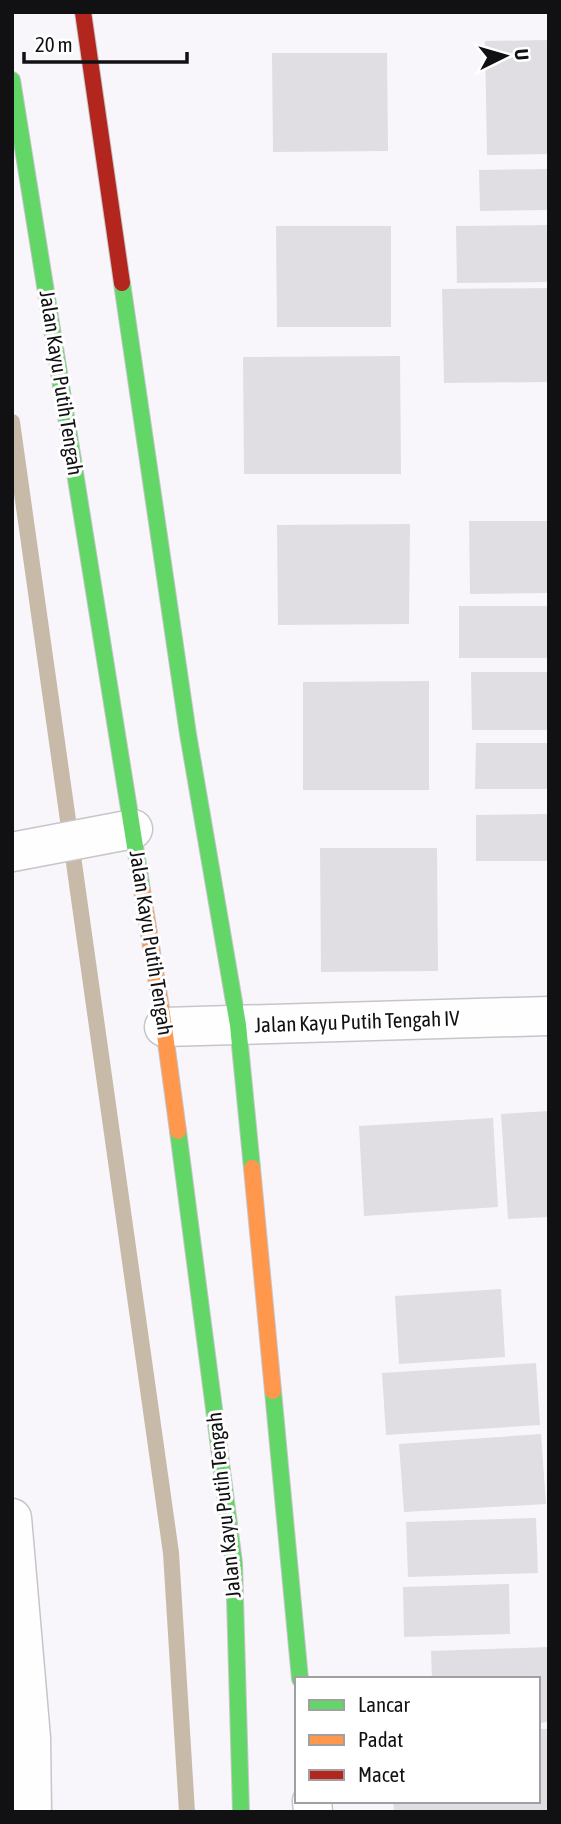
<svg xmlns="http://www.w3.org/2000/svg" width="561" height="1824" font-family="'Asap Condensed',sans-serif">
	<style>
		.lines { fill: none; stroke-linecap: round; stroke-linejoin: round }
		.stream { stroke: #c8baa8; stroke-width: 16 }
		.building { fill: #e0dee2 }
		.street-casing { stroke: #c6c5c9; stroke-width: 41 }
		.fast-casing { stroke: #c6c5c9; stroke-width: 18 }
		.slow-casing { stroke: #c6c5c9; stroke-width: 18 }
		.jam-casing { stroke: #c6c5c9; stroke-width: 18 }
		.street { stroke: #fefefe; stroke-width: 38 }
		.fast { stroke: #63d668; stroke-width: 16 }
		.slow { stroke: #ff974d; stroke-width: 16 }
		.jam { stroke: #b3261e; stroke-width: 16 }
		.labels { text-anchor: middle; stroke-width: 6; stroke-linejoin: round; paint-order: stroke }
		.street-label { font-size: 21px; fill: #111013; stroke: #fff }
	</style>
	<rect width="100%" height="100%" fill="#f8f6fb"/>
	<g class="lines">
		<path class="stream" d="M12,422L171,1553L187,1812"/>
	</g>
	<g class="building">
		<path d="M549,40V154L487,155L485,41Z"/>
		<path d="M272,53H387L388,151L273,152Z"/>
		<path d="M549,169V210L480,211L479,170Z"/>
		<path d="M549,225V282L457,283L456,226Z"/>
		<path d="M276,226H391V327H277Z"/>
		<path d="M549,288V382L444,383L442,289Z"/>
		<path d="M400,356L401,474H244L243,357Z"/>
		<path d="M469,521H549V593L470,594Z"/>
		<path d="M410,524L409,624L278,625L277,525Z"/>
		<rect x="459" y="606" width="90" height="52"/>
		<path d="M471,672H549V730H472Z"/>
		<path d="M429,681V790H303V682Z"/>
		<path d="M476,743H549V789H475Z"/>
		<path d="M549,814V861H476V815Z"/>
		<path d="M320,848H437L438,971L321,972Z"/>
		<path d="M549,1111V1217L508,1219L501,1114Z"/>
		<path d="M493,1118L498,1207L364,1216L359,1126Z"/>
		<path d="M501,1289L505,1357L399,1364L395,1296Z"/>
		<path d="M536,1363L540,1425L386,1435L382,1373Z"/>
		<path d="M541,1434L546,1504L404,1512L399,1444Z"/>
		<path d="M536,1518L538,1573L408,1577L406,1522Z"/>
		<path d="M509,1584L510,1634L404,1637L403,1587Z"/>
		<path d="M549,1647V1722L538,1723V1679H432L431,1651Z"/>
		<path d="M538,1729H549V1810L394,1812L393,1801H538Z"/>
	</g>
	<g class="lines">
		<defs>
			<g id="street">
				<path d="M12,852L133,829"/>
				<path d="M164,1027L549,1016"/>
				<path d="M12,1518L31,1738L32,1812"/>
				<path d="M312,1801L313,1812"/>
			</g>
			<g id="fast">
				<path d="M12,80L142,890"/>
				<path d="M122,283L188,734L238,1025L252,1168"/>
				<path d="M178,1131L234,1563L241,1812"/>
				<path d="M273,1391L300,1679"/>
			</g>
			<g id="slow">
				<path d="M142,890L164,1027L178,1131"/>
				<path d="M252,1168L273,1391"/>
			</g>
			<path id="jam" d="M83,12L122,283"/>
		</defs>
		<use href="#street" class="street-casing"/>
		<use href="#fast" class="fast-casing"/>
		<use href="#slow" class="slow-casing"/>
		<use href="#jam" class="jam-casing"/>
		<use href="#street" class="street"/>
		<use href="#fast" class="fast"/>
		<use href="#slow" class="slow"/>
		<use href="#jam" class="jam"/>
	</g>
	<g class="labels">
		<g class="street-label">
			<text transform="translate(61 383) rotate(81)" y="7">Jalan Kayu Putih Tengah</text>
			<text transform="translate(151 943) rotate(81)" y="7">Jalan Kayu Putih Tengah</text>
			<text transform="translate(357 1022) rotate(-2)" y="7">Jalan Kayu Putih Tengah IV</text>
			<text transform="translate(224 1505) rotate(-96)" y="7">Jalan Kayu Putih Tengah</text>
		</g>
	</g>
	<rect width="561" height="1824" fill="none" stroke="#111013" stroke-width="28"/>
	<rect x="295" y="1677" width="245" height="126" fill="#ffffff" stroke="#a09fa1" stroke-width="2"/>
	<rect x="309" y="1700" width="35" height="10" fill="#63d668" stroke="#a09fa1" stroke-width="2"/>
	<text x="358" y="1712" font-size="21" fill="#111013">Lancar</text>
	<rect x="309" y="1735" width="35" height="10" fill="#ff974d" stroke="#a09fa1" stroke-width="2"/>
	<text x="358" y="1747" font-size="21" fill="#111013">Padat</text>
	<rect x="309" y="1770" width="35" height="10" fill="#b3261e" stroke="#a09fa1" stroke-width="2"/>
	<text x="358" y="1782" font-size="21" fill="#111013">Macet</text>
	<g transform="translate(505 56) rotate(85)" stroke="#ffffff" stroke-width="5" paint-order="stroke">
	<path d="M0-5L12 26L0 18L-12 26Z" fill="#111013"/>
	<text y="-10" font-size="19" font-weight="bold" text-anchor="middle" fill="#111013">U</text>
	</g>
	<path d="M24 52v10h163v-10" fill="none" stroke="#111013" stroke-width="3.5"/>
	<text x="35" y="52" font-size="21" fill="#111013" stroke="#ffffff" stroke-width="5" paint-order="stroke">20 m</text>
</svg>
